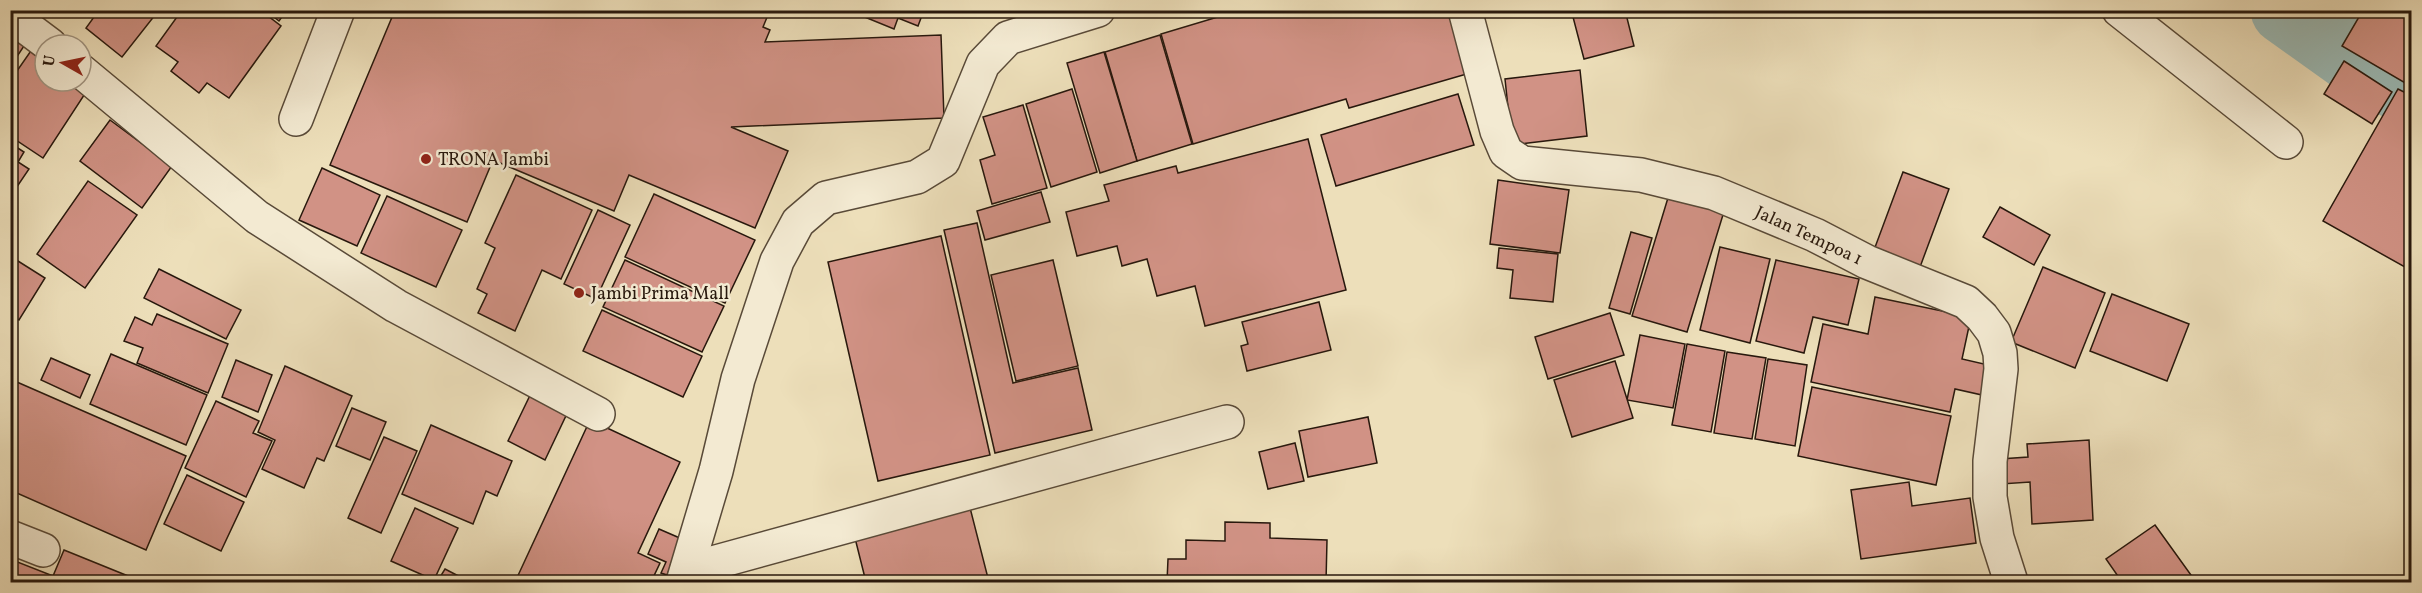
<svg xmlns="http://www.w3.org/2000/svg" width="2422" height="593" font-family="Vollkorn,serif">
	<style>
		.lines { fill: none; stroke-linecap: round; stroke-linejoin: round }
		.river { stroke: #9bbbb7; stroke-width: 69 }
		.building { fill: #d19285; stroke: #28180d; stroke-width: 1.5 }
		.minor-casing { stroke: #594a38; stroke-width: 36 }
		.minor { stroke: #f3ead2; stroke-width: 33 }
		.poi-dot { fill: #8f2418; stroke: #f3ead2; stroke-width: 2 }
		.labels { text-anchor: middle; stroke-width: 5; stroke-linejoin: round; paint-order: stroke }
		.poi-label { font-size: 18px; fill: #28180d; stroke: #f3ead2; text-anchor: start }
		.street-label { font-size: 18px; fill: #28180d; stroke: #f3ead2 }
	</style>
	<rect width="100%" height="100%" fill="#eddfba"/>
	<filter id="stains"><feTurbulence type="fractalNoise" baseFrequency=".00333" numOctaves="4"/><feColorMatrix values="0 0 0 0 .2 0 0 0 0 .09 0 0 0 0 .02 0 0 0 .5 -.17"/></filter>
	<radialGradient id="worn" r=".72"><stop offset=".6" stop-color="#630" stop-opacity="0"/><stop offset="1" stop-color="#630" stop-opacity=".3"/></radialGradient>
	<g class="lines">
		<path class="river" d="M2285,10L2369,70L2412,93"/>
	</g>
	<g class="building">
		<path d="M99,10H159L122,57L86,28Z"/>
		<path d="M182,10H260L281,26L229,98L207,83L199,93L171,71L178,62L156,46Z"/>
		<path d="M265,10H287L279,21Z"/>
		<path d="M395,10H770L763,27L770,30L765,42L941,35L944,118L731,127L788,151L755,228L629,175L614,211L493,160L467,222L330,165Z"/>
		<path d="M924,10L918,26L898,18L894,29L850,11Z"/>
		<path d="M1241,10H1460L1477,71L1349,108L1346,99L1193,144L1161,34Z"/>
		<path d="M1598,10H1625L1634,46L1584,59L1573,17Z"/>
		<path d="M2363,10H2412V87L2342,46Z"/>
		<path d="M1160,35L1192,144L1137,161L1105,52Z"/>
		<path d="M10,37L24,46L10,67Z"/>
		<path d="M35,45L45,51V81L92,83L43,158L10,136V81Z"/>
		<path d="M1104,52L1137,161L1100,173L1067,63Z"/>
		<path d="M2344,61L2392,92L2372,124L2324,94Z"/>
		<path d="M1580,70L1587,136L1512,145L1505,79Z"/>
		<path d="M1072,89L1097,172L1051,187L1026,104Z"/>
		<path d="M2398,89L2412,96V271L2323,221Z"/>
		<path d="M1458,94L1474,145L1336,186L1321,135Z"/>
		<path d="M1023,105L1047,188L992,204L980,160L995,155L983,117Z"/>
		<path d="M110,120L172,166L142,208L80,161Z"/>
		<path d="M1308,139L1346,290L1205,326L1195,286L1157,296L1147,259L1122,266L1117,246L1077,256L1066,212L1109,201L1104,185L1176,166L1178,173Z"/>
		<path d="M10,143L24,152L18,162L29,169L10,197Z"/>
		<path d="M322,168L380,195L357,246L299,220Z"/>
		<path d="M1903,172L1949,189L1920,267L1874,250Z"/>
		<path d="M516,175L592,210L561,279L542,270L515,331L478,313L487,294L477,289L495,248L485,243Z"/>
		<path d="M1498,180L1569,190L1560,253L1490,244Z"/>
		<path d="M88,181L137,215L85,288L37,254Z"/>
		<path d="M1671,188L1726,205L1687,332L1632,316Z"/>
		<path d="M1041,192L1050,222L985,240L977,211Z"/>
		<path d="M654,194L755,240L725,303L625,257Z"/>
		<path d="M387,196L462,230L436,287L361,253Z"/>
		<path d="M2000,207L2050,235L2034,265L1983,237Z"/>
		<path d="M598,210L630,225L596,299L564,284Z"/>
		<path d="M977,223L1013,383L1078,368L1092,430L995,453L944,230Z"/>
		<path d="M1631,232L1652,238L1630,314L1609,308Z"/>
		<path d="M941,236L990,455L878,481L828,262Z"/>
		<path d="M1720,247L1770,259L1750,343L1700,330Z"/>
		<path d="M1499,248L1558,254L1553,302L1510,298L1513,270L1497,268Z"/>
		<path d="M10,256L45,278L19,320L10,314Z"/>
		<path d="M625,260L724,306L702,352L603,307Z"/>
		<path d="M1053,260L1078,366L1016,381L991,275Z"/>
		<path d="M1776,260L1859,279L1848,325L1813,317L1804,353L1756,341Z"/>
		<path d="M2043,267L2105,293L2075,368L2011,342Z"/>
		<path d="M159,269L241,310L226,339L144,298Z"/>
		<path d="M2112,294L2189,324L2167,381L2090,351Z"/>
		<path d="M1875,297L1971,317L1962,359L1997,367L1991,397L1955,389L1950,412L1811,382L1823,324L1868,334Z"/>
		<path d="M1319,302L1331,350L1247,371L1241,346L1248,344L1242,322Z"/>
		<path d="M602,310L702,356L683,397L583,351Z"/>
		<path d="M1610,313L1624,355L1548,379L1535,337Z"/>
		<path d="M157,314L228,344L208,393L137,363L143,348L124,341L135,317L152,325Z"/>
		<path d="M1640,335L1685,344L1673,408L1627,400Z"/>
		<path d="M1687,344L1725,351L1711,432L1672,425Z"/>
		<path d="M1727,352L1766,358L1752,439L1714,433Z"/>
		<path d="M111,354L207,395L186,445L90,404Z"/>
		<path d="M51,358L90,375L80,398L41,380Z"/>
		<path d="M1768,359L1807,365L1795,446L1755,439Z"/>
		<path d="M236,360L272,375L258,412L222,397Z"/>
		<path d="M1615,361L1633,418L1572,437L1554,380Z"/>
		<path d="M285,366L352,396L324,461L317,458L304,488L262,469L275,440L258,432Z"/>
		<path d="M10,379L186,456L146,550L10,490Z"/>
		<path d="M535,385L572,403L545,460L508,441Z"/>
		<path d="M1812,387L1951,416L1936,485L1798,456Z"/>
		<path d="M216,401L259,421L253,433L272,441L246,497L185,468Z"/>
		<path d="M352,408L386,422L370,460L336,446Z"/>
		<path d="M1368,417L1377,463L1308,477L1299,431Z"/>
		<path d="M590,420L680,462L638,553L660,563L651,582H515Z"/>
		<path d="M431,425L512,461L497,496L486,491L473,524L402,494Z"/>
		<path d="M384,437L417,451L381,533L348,518Z"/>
		<path d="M2089,440L2093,520L2032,524L2030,482L2001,484L2000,459L2028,457L2027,444Z"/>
		<path d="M1295,443L1304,481L1268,489L1259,452Z"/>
		<path d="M187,475L244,502L221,551L164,524Z"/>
		<path d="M1909,482L1912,506L1970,498L1976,543L1861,559L1851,490Z"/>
		<path d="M967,496L989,582H866L852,526Z"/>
		<path d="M415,508L458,528L434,580L391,561Z"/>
		<path d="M1225,522L1270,523V538L1327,540L1326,582H1167L1168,559H1186V540L1225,541Z"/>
		<path d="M2155,525L2196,582H2122L2106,559Z"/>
		<path d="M659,529L682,539L667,575L661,573L666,562L648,554Z"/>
		<path d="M64,550L133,578L131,582H10V559L53,576Z"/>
		<path d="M445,569L470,582H437Z"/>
	</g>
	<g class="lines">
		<defs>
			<g id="minor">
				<path d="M1465,10L1497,131L1506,152L1522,163L1641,175L1714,193L1815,235L1867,262L1966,302L1982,317L1994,333L2000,353L2001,369L1990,461V497L1997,538L2011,582"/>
				<path d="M2119,10L2286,142"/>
				<path d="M10,15L50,45"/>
				<path d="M81,71L257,217L396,306L598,414"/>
				<path d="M296,119L338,10"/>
				<path d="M10,537L43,550"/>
				<path d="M687,570L1227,422"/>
				<path d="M683,582L716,471L738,379L777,261L798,222L826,198L917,177L943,161L983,64L1008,38L1098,10"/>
			</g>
		</defs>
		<use href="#minor" class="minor-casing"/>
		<use href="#minor" class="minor"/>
	</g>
	<g class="poi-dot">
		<circle cx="426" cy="159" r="6"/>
		<circle cx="579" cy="293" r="6"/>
	</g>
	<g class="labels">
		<g class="poi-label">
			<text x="438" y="165">TRONA Jambi</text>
			<text x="591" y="299">Jambi Prima Mall</text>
		</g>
		<g class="street-label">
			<text transform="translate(1809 235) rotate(25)" y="6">Jalan Tempoa 1</text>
		</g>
	</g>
	<rect width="2422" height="593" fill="none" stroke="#eddfba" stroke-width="36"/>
	<rect x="12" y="12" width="2398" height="569" fill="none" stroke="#28180d" stroke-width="3"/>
	<rect x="18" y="18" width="2386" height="557" fill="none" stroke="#28180d" stroke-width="1.5"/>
	<g transform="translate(63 63) rotate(279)"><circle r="28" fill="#f3ead2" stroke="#a29683" stroke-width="1.5"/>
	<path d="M0-4.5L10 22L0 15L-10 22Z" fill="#8f2418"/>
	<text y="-9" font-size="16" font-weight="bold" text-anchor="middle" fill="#28180d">U</text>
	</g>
	<rect width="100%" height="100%" filter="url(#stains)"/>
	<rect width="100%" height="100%" fill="url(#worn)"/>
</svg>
